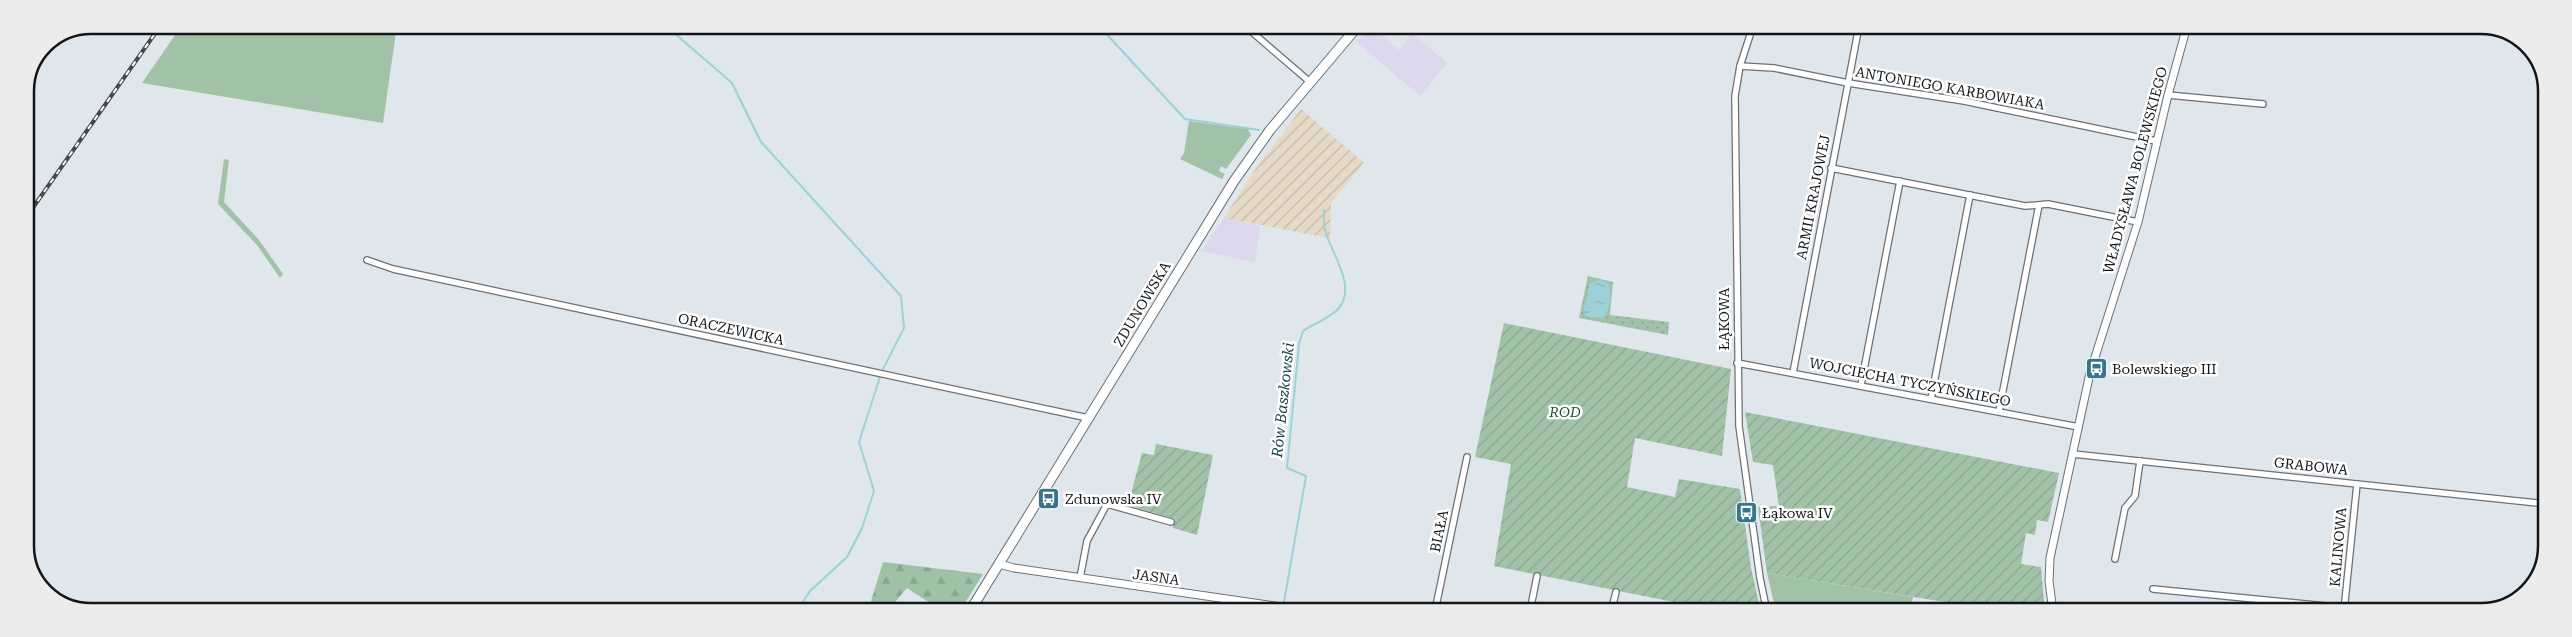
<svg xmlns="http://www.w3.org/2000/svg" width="2572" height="637" font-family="'Roboto Serif',serif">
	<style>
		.commercial { fill: #ddd7ed }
		.industrial { fill: url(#industrial-furrows) }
		.grass { fill: #a1c2a7 }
		.forest { fill: url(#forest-firs) }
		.park { fill: url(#park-dots) }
		.garden { fill: url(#garden-furrows) }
		.water { fill: url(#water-ripples) }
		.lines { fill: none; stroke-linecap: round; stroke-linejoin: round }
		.stream { stroke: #9dd1d9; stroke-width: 2 }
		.minor-casing { stroke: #6b7176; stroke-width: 8 }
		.tertiary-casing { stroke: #6b7176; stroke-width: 9 }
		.primary-casing { stroke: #6b7176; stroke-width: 11 }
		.minor { stroke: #fff; stroke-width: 5.5 }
		.tertiary { stroke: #fff; stroke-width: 7 }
		.primary { stroke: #fff; stroke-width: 9 }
		.rail-casing { stroke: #45484c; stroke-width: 4 }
		.rail { stroke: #fff; stroke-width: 2; stroke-dasharray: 5.5; stroke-linecap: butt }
		.labels { text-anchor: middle; stroke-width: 5; stroke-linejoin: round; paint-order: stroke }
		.street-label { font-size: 14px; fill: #131518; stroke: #fff }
		.poi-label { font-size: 14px; fill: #131518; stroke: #fff; text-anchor: start }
		.park-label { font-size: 14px; font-style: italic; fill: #1b512b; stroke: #fff }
		.water-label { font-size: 15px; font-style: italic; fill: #15444b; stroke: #fff }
		.rim { fill: none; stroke: #131518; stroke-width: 2.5 }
	</style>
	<defs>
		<pattern id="industrial-furrows" width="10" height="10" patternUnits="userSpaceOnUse" patternTransform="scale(1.25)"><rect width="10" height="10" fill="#e6d9c6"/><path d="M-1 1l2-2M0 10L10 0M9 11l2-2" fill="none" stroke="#c4b9a9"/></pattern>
		<pattern id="forest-firs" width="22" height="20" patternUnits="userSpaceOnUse" patternTransform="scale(1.25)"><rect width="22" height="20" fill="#9fc1a5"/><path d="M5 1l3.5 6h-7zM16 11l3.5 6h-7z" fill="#88a58d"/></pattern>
		<pattern id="park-dots" width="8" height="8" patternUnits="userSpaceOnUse" patternTransform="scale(1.25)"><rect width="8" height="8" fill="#a1c2a7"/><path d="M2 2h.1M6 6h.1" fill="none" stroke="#8aa68f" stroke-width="1.8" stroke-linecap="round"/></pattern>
		<pattern id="garden-furrows" width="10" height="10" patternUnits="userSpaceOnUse" patternTransform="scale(1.25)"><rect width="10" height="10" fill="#a1c2a7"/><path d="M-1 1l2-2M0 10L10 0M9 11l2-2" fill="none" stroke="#8aa68f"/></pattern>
		<pattern id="water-ripples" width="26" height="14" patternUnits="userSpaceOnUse" patternTransform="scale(1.25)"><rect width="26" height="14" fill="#9dd1d9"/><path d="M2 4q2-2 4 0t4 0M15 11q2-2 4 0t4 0" fill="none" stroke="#86b3ba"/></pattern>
	</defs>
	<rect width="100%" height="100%" fill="#dfe6ec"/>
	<g class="commercial">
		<path d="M1370,26L1399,50L1412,33L1447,63L1420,96L1357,42Z"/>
		<path d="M1224,218L1260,226L1255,262L1202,251Z"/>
	</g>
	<path class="industrial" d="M1301,109L1364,163L1331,203L1330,238L1224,218L1254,171Z"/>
	<g class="grass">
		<path d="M182,25H397L383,123L142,83Z"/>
		<path d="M1189,121L1248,129L1251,135L1226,169L1221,166L1219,171L1225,174L1222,179L1180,159L1184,153Z"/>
		<path d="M224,159L229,160L224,202L259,240L283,274L280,278L257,245L218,204Z"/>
		<path d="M1767,573L1913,597L1910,612H1776Z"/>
	</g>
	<path class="forest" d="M883,562L983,574L960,611H942L907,588L896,601V607L890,611H868Z"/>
	<path class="park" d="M1588,276L1613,282L1610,315L1669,322L1668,335L1579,318Z"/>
	<g class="garden">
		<path d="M1504,323L1731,369L1722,456L1635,438L1627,487L1675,497L1679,479L1740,489L1751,568L1761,612H1724L1494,566L1511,464L1475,457Z"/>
		<path d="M1745,412L2059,473L2048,522L2037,520L2035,535L2026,533L2021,564L2041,567L2045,612H2006L1767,573L1758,507L1779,506L1773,465L1753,462Z"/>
		<path d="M1156,444L1213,455L1197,535L1173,528L1175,519L1128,505L1142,453L1154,455Z"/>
	</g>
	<path class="water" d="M1600,280L1609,284C1611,295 1611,311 1602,318L1587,317L1583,312L1590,283Z"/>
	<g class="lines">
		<g class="stream">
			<path d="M665,25L732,83L761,142L901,296L904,328L883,369"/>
			<path d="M1099,26L1185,119L1259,130"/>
			<path d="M1284,602L1306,476L1287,468L1299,344L1303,331C1314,323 1329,319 1338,309C1358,287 1331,253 1325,230C1323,224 1324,217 1324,210"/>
			<path d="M797,611L810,591L847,557L862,528L874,491L859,442L880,377"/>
		</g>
		<defs>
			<g id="minor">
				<path d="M1245,26L1310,82"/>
				<path d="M1753,26L1740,66L1735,96L1739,426L1760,578L1767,612"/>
				<path d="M1740,66L1774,68L1848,83L1964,101L2156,141"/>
				<path d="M2168,95L2263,104"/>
				<path d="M1831,168L2025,206L2048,204L2138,222"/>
				<path d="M367,260L393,269L1088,418"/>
				<path d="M1737,363L2079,427"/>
				<path d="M1793,373L1859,26"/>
				<path d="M1861,385L1900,181"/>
				<path d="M1931,399L1970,195"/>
				<path d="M1999,411L2039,205"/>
				<path d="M2073,454L2546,504"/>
				<path d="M2115,559L2125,508L2135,496L2140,461"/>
				<path d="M1080,578L1087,541L1107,504L1171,522"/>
				<path d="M2153,589L2387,612"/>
				<path d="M66,604L98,611"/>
				<path d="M1227,611L1228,600"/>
				<path d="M1435,611L1467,457"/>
				<path d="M1530,611L1537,576"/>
				<path d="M2344,611L2357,484"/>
				<path d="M1611,612L1616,592"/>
				<path d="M1691,612L1692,606"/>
			</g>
			<g id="tertiary">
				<path d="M999,564L1014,568L1309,611"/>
				<path d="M2053,612L2049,581L2050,558L2090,373L2138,222L2168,95L2187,26"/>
			</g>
			<path id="primary" d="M970,611L1234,181L1270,130L1358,26"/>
		</defs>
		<use href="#minor" class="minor-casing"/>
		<use href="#tertiary" class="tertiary-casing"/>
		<use href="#primary" class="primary-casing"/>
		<use href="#minor" class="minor"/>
		<use href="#tertiary" class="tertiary"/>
		<use href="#primary" class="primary"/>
		<defs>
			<path id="rail" d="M25,219L161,25"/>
		</defs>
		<use href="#rail" class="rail-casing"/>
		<use href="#rail" class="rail"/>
	</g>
	<defs>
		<symbol id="bus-square" viewBox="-11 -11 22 22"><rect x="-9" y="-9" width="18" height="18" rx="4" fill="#37758b" stroke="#fff"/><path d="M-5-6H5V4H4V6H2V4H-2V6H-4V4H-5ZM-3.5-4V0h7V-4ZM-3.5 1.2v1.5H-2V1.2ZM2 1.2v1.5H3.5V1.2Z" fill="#fff"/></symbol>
	</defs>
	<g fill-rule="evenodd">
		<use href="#bus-square" x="2084" y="356" width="25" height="25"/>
		<use href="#bus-square" x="1036" y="486" width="25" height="25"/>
		<use href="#bus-square" x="1734" y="500" width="25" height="25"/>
	</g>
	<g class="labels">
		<g class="street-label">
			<text transform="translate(1950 88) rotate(10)" y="5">ANTONIEGO KARBOWIAKA</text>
			<text transform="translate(2135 170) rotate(-75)" y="5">WŁADYSŁAWA BOLEWSKIEGO</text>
			<text transform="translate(1813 197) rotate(-79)" y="5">ARMII KRAJOWEJ</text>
			<text transform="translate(1142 304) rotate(-59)" y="5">ZDUNOWSKA</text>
			<text transform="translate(1724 319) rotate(-90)" y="5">ŁĄKOWA</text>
			<text transform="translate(731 329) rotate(12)" y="5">ORACZEWICKA</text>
			<text transform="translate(1910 382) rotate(11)" y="5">WOJCIECHA TYCZYŃSKIEGO</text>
			<text transform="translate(2311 466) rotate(6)" y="5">GRABOWA</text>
			<text transform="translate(1439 531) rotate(-78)" y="5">BIAŁA</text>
			<text transform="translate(2338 547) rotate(-85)" y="5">KALINOWA</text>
			<text transform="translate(1156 577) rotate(8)" y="5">JASNA</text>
		</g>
		<g class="poi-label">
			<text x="2112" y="374">Bolewskiego III</text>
			<text x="1065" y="504">Zdunowska IV</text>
			<text x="1762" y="518">Łąkowa IV</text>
		</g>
		<g class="park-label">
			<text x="1565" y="417">ROD</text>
		</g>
		<g class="water-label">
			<text transform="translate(1283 400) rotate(-84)" y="5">Rów Baszkowski</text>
		</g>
	</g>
	<path d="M0 0H2572V637H0ZM91 34H2481A57 57 0 0 1 2538 91V546A57 57 0 0 1 2481 603H91A57 57 0 0 1 34 546V91A57 57 0 0 1 91 34Z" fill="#ececed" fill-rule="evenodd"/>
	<path class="rim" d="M91 34H2481A57 57 0 0 1 2538 91V546A57 57 0 0 1 2481 603H91A57 57 0 0 1 34 546V91A57 57 0 0 1 91 34Z"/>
</svg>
